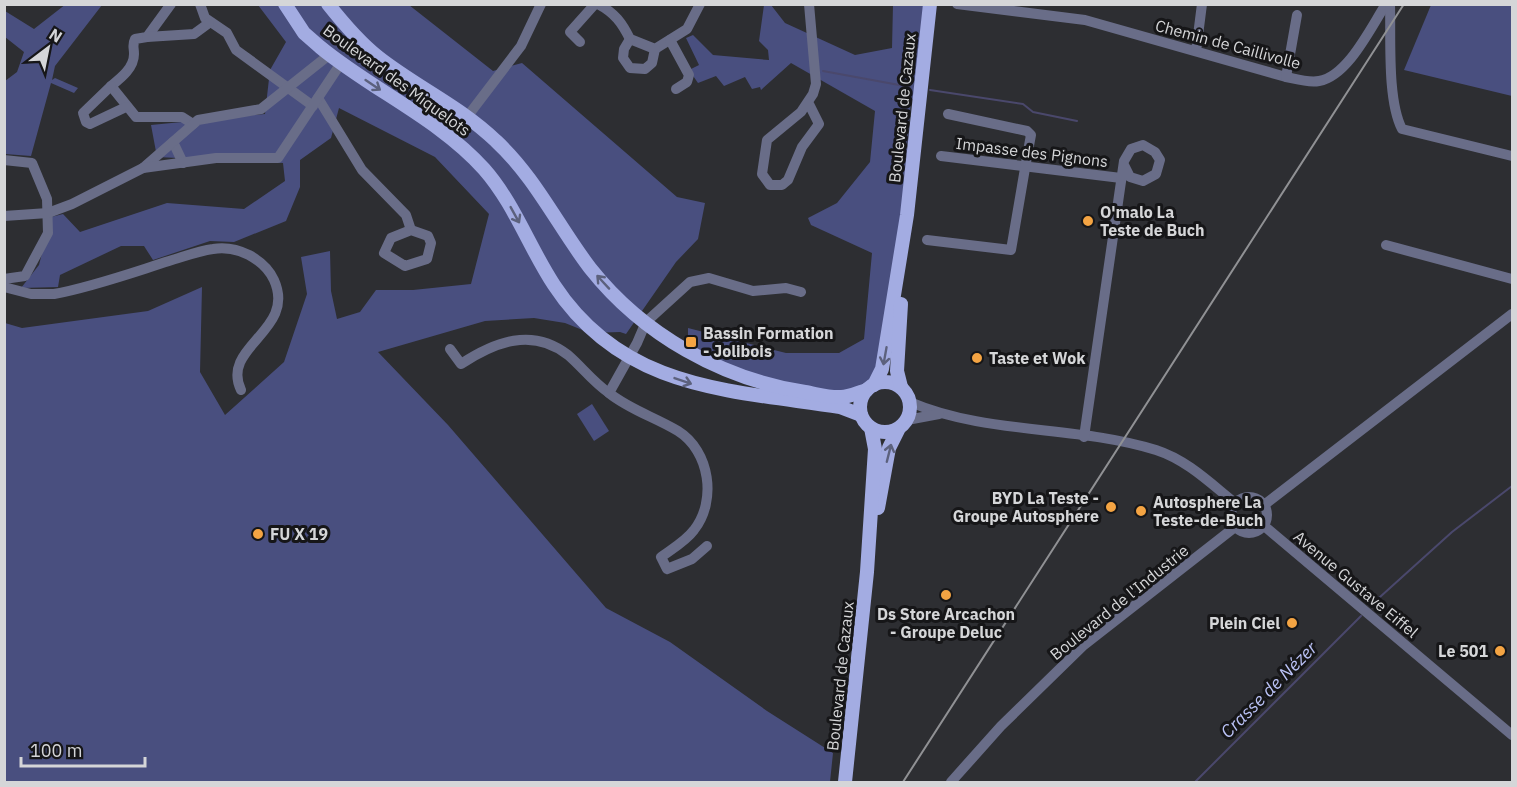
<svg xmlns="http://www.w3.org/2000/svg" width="1517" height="787" font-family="'IBM Plex Sans',sans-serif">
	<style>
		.green { fill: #494f7f }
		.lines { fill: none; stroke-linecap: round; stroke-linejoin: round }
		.stream { stroke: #4a486c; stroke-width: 2 }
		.minor { stroke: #696d88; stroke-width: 10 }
		.major { stroke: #a3ace2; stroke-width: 14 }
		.rail { stroke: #909194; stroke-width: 2 }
		.oneway { stroke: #5c617d }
		.poi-dot { fill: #f4a443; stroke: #161618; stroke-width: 2 }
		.labels { text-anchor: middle; stroke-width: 6; stroke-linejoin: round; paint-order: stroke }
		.street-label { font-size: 16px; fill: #d5d6d8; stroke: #161618 }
		.poi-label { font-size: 16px; font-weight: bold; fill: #d5d6d8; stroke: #161618; text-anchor: start }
		.water-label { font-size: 18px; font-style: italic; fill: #bac2f6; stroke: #161618 }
	</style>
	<rect width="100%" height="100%" fill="#2d2e32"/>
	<g class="green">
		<path d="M66,4L102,5L55,66L52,80L55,78L78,88L74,93L51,83L31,156L5,154V81L17,72L24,52L5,37V11L34,29Z"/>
		<path d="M258,5H409L493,71L522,63L677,197L705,203L698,239L676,262L626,334L620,332L590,333L565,323L534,318L485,321L378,352L448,425L606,608L670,642L767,711L833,753L830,782H5V323L22,328L148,311L202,287L200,372L225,415L284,362L307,294L301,257L330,251L331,291L337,319L360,312L376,290H413L471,284L489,214L435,157L339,108L331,138L300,160V187L286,221L234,242L210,241L153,260L144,246H121L60,275L58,287L21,288L39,265L51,217L63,214L80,232L167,203L244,209L285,181L283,163L157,157L151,125L265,114L270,70L286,42Z"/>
		<path d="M764,5H771L785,23L855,55L892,48L893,5H924L915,96L911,101L901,219L878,369C875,373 871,381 867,384C829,409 726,365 688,348V328L786,353H839L864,339L872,253L811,225L808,218L837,203L870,162L875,111L791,63L761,90L760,87L752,89L745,77L724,86L716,76L698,83L689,70L699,65L686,38L693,35L713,55L769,60L768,50L759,41Z"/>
		<path d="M1431,5H1512V96L1404,70Z"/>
		<path d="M592,404L609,431L594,441L577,414Z"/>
	</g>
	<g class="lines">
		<g class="stream">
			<path d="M823,71L910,87"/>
			<path d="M930,90L1023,104L1033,112L1077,121"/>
			<path d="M1370,606L1452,532L1512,486"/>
			<path d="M1195,782L1361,616"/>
		</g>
		<g class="minor">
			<path d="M171,4L147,37L135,39C132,45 134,47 134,54C134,68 121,78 111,86L136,117H182L193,124"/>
			<path d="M200,4L205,18L227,33L236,50L313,106"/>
			<path d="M598,4C615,13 622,23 630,39L655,49L687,29L700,4"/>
			<path d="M957,4L1085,20L1286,77C1296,79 1308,83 1319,81C1348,76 1371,27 1386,4"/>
			<path d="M1390,4C1391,38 1387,100 1402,129L1512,156"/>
			<path d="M147,37L194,34L209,23"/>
			<path d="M630,39L624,49L623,58L630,68L645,69L652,63L655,49"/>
			<path d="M670,40L689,75L687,82L676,89"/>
			<path d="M580,42L570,32L595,4"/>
			<path d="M1196,51L1202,4"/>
			<path d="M1286,77L1297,15"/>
			<path d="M111,86L83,113L86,122L90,124L126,107"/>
			<path d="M318,98L362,170L406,215L411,230"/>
			<path d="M809,104L819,124L802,147L788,180L782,185H770L762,174L767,140L801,112L813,94L816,84L809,4"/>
			<path d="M451,138L521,46L541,4"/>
			<path d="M173,142L183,163"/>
			<path d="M941,156L1121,178"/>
			<path d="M4,160L32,163L47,199L48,233L25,276L4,279"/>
			<path d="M143,168L198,120L261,109L329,55"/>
			<path d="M4,216L48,213L72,204L143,168L216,158H278L341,63"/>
			<path d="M411,230L428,236L431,243L427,259L405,266L384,253L391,238Z"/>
			<path d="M927,240L1011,250L1028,151L1031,135L1027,131L948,114"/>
			<path d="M1386,245L1512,279"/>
			<path d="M4,287L31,294H54C92,287 131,273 169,261C183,257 198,251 213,249C225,247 237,249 249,255C260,261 269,269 274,280C297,331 220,346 241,390"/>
			<path d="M450,349L461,364C495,342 532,327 568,355C582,367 593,382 609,393"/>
			<path d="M910,402C987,435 1076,425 1156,450C1187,460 1210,483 1235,503"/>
			<path d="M907,420L939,414"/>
			<path d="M1084,437L1124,161L1131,149L1143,145L1155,152L1160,160L1156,174L1143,181L1130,177L1124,165"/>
			<circle cx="1249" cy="515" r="18"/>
			<path d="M1264,505L1512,314"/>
			<path d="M1263,525L1512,735"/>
			<path d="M707,546L692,559L667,569L661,557C672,549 686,541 694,530C717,501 710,451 678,431C655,417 630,410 609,393L637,343L646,322L690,282L709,278L753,291L786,288L801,292"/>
			<path d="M951,782L1001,726L1084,645L1235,527"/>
		</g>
		<g class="major">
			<path d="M285,4L304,33L320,47C372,90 438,118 484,169C514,203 529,247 554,285C623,390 729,390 840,407L861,415"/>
			<path d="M328,4C343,23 359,42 378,57C416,87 461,107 496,141C535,177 558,226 590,268C643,335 722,379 805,392C817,394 830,398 841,397C849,397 859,392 867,390"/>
			<circle cx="885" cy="407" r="25"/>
			<path d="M874,385L882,369L907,215L930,4"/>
			<path d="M901,387L897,371L901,304"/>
			<path d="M878,508L889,448L898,430"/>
			<path d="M845,782L867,572L875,449L871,428"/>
		</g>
		<path class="rail" d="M903,782L1404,4"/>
	</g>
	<defs><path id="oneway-shaft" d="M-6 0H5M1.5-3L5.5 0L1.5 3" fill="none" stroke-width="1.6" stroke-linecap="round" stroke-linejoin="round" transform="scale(1.5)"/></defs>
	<g class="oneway">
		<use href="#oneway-shaft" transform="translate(373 85) rotate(34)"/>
		<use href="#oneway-shaft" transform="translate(515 215) rotate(61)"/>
		<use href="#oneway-shaft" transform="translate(603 282) rotate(-133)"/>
		<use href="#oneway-shaft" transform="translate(885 356) rotate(100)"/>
		<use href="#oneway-shaft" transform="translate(683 381) rotate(19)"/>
		<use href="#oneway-shaft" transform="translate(889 453) rotate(-76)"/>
	</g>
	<g class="poi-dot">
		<circle cx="1088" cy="221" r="6"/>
		<rect x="685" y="336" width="12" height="12" rx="3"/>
		<circle cx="977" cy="358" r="6"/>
		<circle cx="1111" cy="507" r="6"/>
		<circle cx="1141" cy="511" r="6"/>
		<circle cx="258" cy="534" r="6"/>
		<circle cx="946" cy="595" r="6"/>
		<circle cx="1292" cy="623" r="6"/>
		<circle cx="1500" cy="651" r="6"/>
	</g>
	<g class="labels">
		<g class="street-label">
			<text transform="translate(1228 44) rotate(15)" y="6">Chemin de Caillivolle</text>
			<text transform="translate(397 80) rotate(36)" y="6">Boulevard des Miquelots</text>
			<text transform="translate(902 108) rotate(-84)" y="6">Boulevard de Cazaux</text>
			<text transform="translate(1032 152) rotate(7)" y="6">Impasse des Pignons</text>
			<text transform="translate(1356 584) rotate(40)" y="6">Avenue Gustave Eiffel</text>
			<text transform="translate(1119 602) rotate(-39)" y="6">Boulevard de l'Industrie</text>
			<text transform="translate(840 676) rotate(-84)" y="6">Boulevard de Cazaux</text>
		</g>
		<g class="poi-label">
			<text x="1100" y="218">O'malo La<tspan x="1100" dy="18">Teste de Buch</tspan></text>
			<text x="703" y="339">Bassin Formation<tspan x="703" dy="18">- Jolibois</tspan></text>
			<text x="989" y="364">Taste et Wok</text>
			<text x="1099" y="504" text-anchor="end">BYD La Teste -<tspan x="1099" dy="18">Groupe Autosphere</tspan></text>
			<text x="1153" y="508">Autosphere La<tspan x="1153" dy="18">Teste-de-Buch</tspan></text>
			<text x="270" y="540">FU X 19</text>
			<text x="946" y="620" text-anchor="middle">Ds Store Arcachon<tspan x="946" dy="18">- Groupe Deluc</tspan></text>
			<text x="1280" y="629" text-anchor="end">Plein Ciel</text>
			<text x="1488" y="657" text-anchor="end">Le 501</text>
		</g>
		<g class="water-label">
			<text transform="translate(1269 690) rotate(-45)" y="6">Crasse de Nézer</text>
		</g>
	</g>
	<rect width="1517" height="787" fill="none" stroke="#d5d6d8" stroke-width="12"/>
	<g transform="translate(48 48) rotate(32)" stroke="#161618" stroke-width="4.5" paint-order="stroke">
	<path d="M0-4.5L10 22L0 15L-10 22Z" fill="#d5d6d8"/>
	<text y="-9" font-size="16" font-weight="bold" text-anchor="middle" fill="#d5d6d8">N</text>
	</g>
	<path d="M21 757v9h124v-9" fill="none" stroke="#d5d6d8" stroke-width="3"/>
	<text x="30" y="757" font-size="18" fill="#d5d6d8" stroke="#161618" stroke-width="4.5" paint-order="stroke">100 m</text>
</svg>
